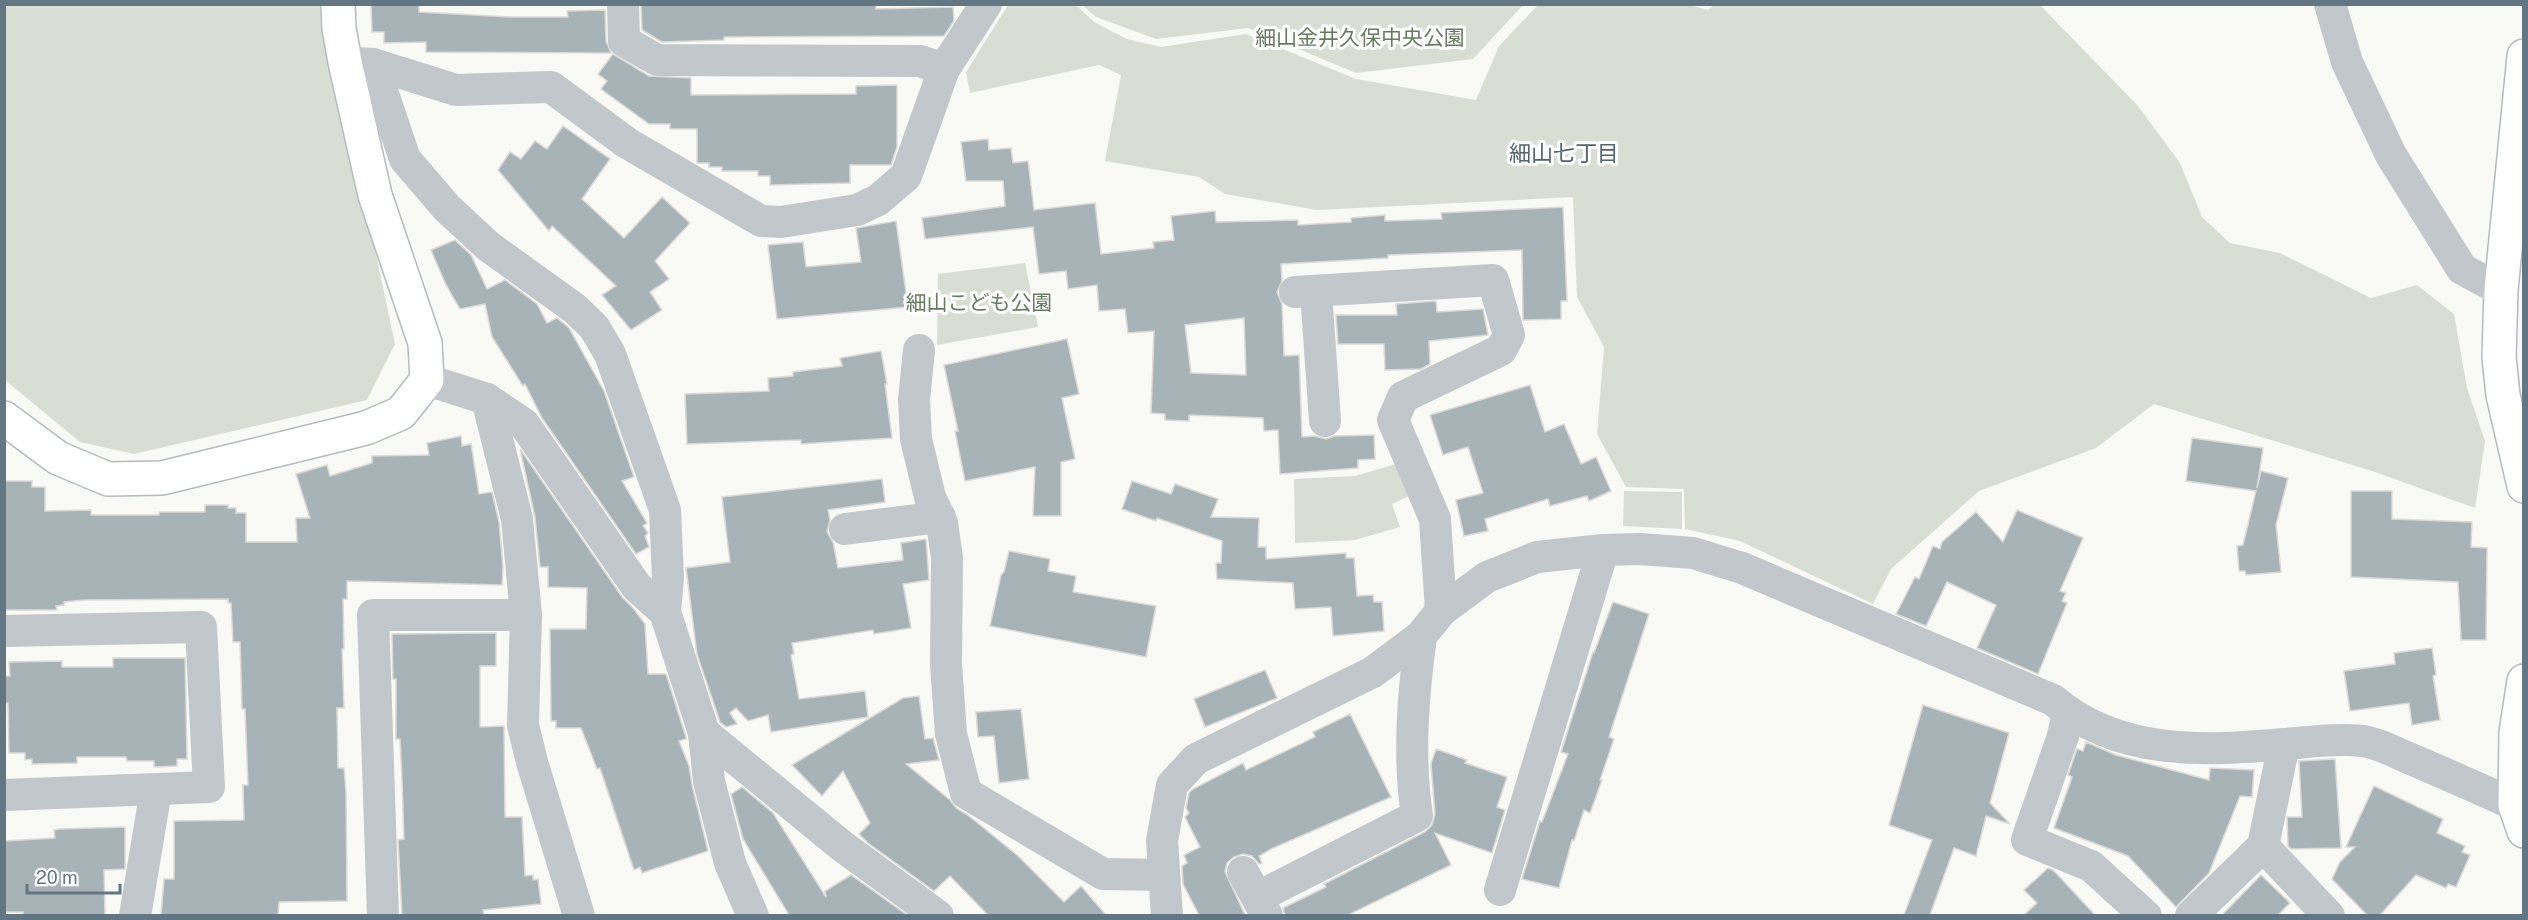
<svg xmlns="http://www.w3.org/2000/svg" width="2528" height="920" font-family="'Public Sans','Noto Sans JP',sans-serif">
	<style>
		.green { fill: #d9ded5 }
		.building { fill: #a8b3b8; stroke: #dbdad8; stroke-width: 1.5; fill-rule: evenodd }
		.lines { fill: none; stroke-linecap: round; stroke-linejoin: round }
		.secondary-casing { stroke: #b3bbbf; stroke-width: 36 }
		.street { stroke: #c1c7ca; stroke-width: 32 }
		.secondary { stroke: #fff; stroke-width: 33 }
		.labels { text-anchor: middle; stroke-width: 6; stroke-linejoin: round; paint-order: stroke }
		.park-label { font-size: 21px; fill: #687a61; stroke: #fff }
		.neighbourhood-label { font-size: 22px; fill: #54646d; stroke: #fff }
	</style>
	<rect width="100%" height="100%" fill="#f9f9f6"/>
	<g class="green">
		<path d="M4,5H323L395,344L367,400L134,454L80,442L5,380Z"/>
		<path d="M1082,5H1523L1473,59L1356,73L1248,28L1156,39L1096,17Z"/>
		<path d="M1690,5L1708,10L1715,4L2040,5L2138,106L2180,163L2202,217L2230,243L2280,253L2371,298L2417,285L2454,314L2467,388L2485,441L2475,508L2372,471L2154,404L2096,448L1979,491L1891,569L1873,604L1740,541L1685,529L1684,489L1626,487L1597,434L1604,347L1577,297L1573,197L1317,210L1225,194L1199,177L1105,161L1121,75L1099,65L970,93L966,72L1008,5H1076L1094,22L1127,39L1161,47L1246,34L1356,79L1476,100L1499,46L1538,5Z"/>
		<path d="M1025,263L1038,327L937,345L938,274Z"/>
		<path d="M1399,463L1415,493L1392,504L1400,527L1355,540L1295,543L1294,479L1355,476Z"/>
		<path d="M1624,491L1682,492V529L1623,526Z"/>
	</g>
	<g class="building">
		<path d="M371,4H419V12L511,17H568L567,11L605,10L606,41L611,53L426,52V42L384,43V32H372Z"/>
		<path d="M641,4H876V9L953,7L954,21L944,36L724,37V40L662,42L642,30Z"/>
		<path d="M613,54L649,76L691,78V95L856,94V86L897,85V147L891,165H850V183L770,185V176H758V171H722V167H709V163H697V129H670V124H649L601,89L607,81L598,74Z"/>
		<path d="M563,126L610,159L582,199L624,238L662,197L690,223L655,261L669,279L650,292L662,310L631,330L602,295L616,286L552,226L549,231L498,170L510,152L521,159L535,141L547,149Z"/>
		<path d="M988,139L989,150L1011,148L1013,163L1028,161L1034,210L1095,203L1101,254L1154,248L1153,242L1174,240L1171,216L1215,211L1216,222L1298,220V225L1351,222V218L1385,215V221L1442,219L1441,213L1563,207L1567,301H1561V319L1523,320L1522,250L1388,255V258L1281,264L1282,281L1277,292L1282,304L1284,356L1299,355L1302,437L1315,436L1326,439L1335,436L1374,435L1375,459L1358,460V468L1280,474L1278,430L1264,431L1263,418L1189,415V421L1165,420V414L1151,413L1154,331L1128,333L1125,309L1099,311L1097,285L1068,289L1066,271L1039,274L1033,227L925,239L922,218L1005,206L1003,181H966L961,142ZM1244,318L1246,375L1191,373L1185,325Z"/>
		<path d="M896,221L908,307L777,319L768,245L803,242L806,267L861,262L856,228Z"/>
		<path d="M455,240L471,255L487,289L505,280L537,304L547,323L557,318L569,328L604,391L634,477L622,481L647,523L643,526L648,533L645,536L649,547L636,554L542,418L525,384L523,386L492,337L485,304L460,309L446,285L431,250Z"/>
		<path d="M1436,301L1437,312L1483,309L1488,335L1429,341L1430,364L1421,369L1385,370L1384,344H1338L1336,315H1397L1396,304Z"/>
		<path d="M1067,339L1079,394L1062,398L1075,459L1061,462V516H1033L1035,467L965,481L955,431H958L944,365Z"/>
		<path d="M881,351L887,384H885L892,438L801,444V440L687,444L685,394L769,391L768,378L793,376V372L842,366L840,358Z"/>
		<path d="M1530,385L1545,432L1564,424L1581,464L1596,457L1611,491L1589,501L1587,496L1550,506L1548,499L1485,519L1488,531L1464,536L1456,500L1483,493L1468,447L1443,455L1430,415Z"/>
		<path d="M461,436L462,446L471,444L479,494L492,492L499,522L503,567L502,585L347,581V599H343L344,649H342L344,708H337L338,768H344L346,792L347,901L279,902L278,915H161L164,879H174V821L244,820L243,785H248L245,709H242L240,642H233L231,603H228V599L84,600L64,602V605L56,606L57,610H4V481H32V487H45V511L91,510V515H159V512H205V505H228V508H236V513H246V542H297L296,518H310L296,474L327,465L330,476L372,463V456L429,455L427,443Z"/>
		<path d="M2192,438L2263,448L2257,488L2261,471L2288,478L2276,525L2281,572L2246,575L2245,571H2239L2237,546L2243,545L2256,491L2186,481Z"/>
		<path d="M520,449L622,597L633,608L645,624L648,674H666L686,737V739L679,741L689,766L692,785L708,851L642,873L640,867L634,870L600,768L597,769L581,728H556V721H551L550,629H586L587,588L548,587V567H540L535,517Z"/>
		<path d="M882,479L885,502L828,510L830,520L827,532L833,542L838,568L903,560L901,543L926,539L929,580L903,584L911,628L874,634L873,630L792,643L794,654L791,655L799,699L865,691L868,717L771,732L768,715L748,721L736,708L730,713L737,724L726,727L720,722L697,654L686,568L730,562L722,497Z"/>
		<path d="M1132,481L1171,494L1175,484L1218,499L1211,517L1259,518L1258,547H1266V559L1346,553V558H1354L1357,596L1373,595L1374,602H1382L1384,631L1333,636L1331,607L1295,609L1293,583L1217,579L1216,563H1221L1222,541L1157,518L1156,521L1122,509Z"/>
		<path d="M2351,491H2392V519L2472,522L2471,547L2487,548L2486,640H2461L2458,582L2351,577Z"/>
		<path d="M2017,510L2083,538L2060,591L2066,593L2062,601L2067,603L2038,674L1977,648L1996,605L1947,582L1926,626L1896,614L1915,577L1919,579L1933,546L1940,549L1942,542L1976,512L2003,542Z"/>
		<path d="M1009,551L1050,559L1048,571L1076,576L1073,592L1156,606L1146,657L990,626L1001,575L1004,572Z"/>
		<path d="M1613,602L1649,614L1609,737L1614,739L1600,780H1602L1590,813L1584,810L1574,841L1572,840L1559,888L1522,879L1540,821L1542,822L1568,754L1561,752L1593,652L1594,653Z"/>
		<path d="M496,633V666H480V727L504,726L505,817H522L525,876L533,875V880L538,879L541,904L483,910L484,915H402L398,840L404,839L402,780L400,739H396V679H393L392,634Z"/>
		<path d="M2432,648L2436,675L2433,676L2440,720L2412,725L2409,703L2350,711L2344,671L2395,664L2394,653Z"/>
		<path d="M113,658H185L187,759H177V766L154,767V761H127L126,757H77V763L32,764V759L25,760V753H9L8,703H4V676H10L9,662L62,661V667H113Z"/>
		<path d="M1265,670L1277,698L1205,727L1194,699Z"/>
		<path d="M919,696L925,739L933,738L939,760L906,764L950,800L956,808L969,816L1018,856L1064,902L1081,886L1106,915H988L950,876L934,891L868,843L859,834L870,823L843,771L822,796L792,765L903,698Z"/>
		<path d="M1923,705L2009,733L1990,803L2010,824L1986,816L1976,856L1954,848L1930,915H1904L1932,840L1889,825Z"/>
		<path d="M1021,709L1029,779L999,783L994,736L978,737L976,712Z"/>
		<path d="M1350,714L1391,797L1271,849L1259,856L1262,863L1259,864L1252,856L1243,854L1234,857L1227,863L1225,872L1245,915H1199L1183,884L1182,866L1187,863L1184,855L1200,847L1185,817L1189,813L1186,808L1189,793L1193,789L1243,763L1246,770L1315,737L1313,732Z"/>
		<path d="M2086,742L2116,755L2209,780L2210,768L2254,770L2252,797L2240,796L2209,873L2176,907L2128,856L2054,828L2072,777L2068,775L2077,749L2083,751Z"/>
		<path d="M1436,749L1467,760L1465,763L1507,777L1497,807L1505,810L1492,853L1435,833L1451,865L1348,915H1285L1283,908L1326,887L1324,884L1425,832L1432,825L1435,814L1431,764Z"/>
		<path d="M2335,759L2341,848L2291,849L2288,846L2287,817H2302L2299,761Z"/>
		<path d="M2374,786L2443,819L2437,833L2465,846L2462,852L2470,855L2456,887L2448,884L2446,888L2416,875L2380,915H2367L2332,879L2340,862L2355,847H2346Z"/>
		<path d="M742,787L773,813L826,897L825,891L851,875L907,915H789L743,839L731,794Z"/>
		<path d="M125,827V869L104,870L105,915H23V912H4V841L55,838L54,830L59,829Z"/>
		<path d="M2048,868L2053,870L2095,915H2024L2037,903L2024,890Z"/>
		<path d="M2261,875L2290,903L2278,915H2222Z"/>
	</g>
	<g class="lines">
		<defs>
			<g id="secondary">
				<path d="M2524,56L2501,290L2499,357L2503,395L2524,486"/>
				<path d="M4,418L58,458L108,479L162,478L366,428L401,413L427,380L425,343L375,195L345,62L339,28L338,4"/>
				<path d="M2524,681L2516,733L2515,805L2524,831"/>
			</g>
		</defs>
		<use href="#secondary" class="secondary-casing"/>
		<g class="street">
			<path d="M623,4L624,41L657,60L920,61L944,69"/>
			<path d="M2330,4L2347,62L2391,155L2462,269L2501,290"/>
			<path d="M358,63L373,64L405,159L447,208L488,246L574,308L594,327L610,354L665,510L668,578L665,612"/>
			<path d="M373,64L456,90L551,87L627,143L761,221L781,222L857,210L878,200L906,176L944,69L986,4"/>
			<path d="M1316,291L1325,421"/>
			<path d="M1295,292L1493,280L1509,335L1501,350L1403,397L1393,420L1435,519L1441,611"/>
			<path d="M919,350L914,400L916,439L930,497L942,523L947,558L946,664L951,734L966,793L1103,874L1164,875"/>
			<path d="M427,380L487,399L524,424L637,587L665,612L704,733L709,781L730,863L753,916"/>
			<path d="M487,399L517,519L526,615L523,725L532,762L579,916"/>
			<path d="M845,529L940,517"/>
			<path d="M4,631L201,627L209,787L4,795"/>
			<path d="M2068,713L2063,736L2027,840L2091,866L2146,916"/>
			<path d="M704,733L842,846L938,916"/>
			<path d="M2263,846L2329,916"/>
			<path d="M1243,872L1267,916"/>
			<path d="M1500,890L1603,550"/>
			<path d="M1258,897L1417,816C1408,756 1413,695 1421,636"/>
			<path d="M135,916L156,790"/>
			<path d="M383,916L373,615H526"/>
			<path d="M1167,916L1162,841L1172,785L1196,759L1373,672L1421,636L1441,611L1487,577L1537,557L1603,550L1640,549L1693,553L1742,568L2053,700C2119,756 2205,751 2285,744C2311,742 2337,738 2363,741C2382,744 2400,755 2418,762C2450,776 2483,790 2515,805"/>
			<path d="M2191,916L2263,846L2284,744"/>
		</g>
		<use href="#secondary" class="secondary"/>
	</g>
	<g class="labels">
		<g class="park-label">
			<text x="1360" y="45">細山金井久保中央公園</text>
			<text x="979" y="310">細山こども公園</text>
		</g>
		<g class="neighbourhood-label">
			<text x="1564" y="161">細山七丁目</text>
		</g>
	</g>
	<rect width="2528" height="920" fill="none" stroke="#627783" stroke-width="12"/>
	<path d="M27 884v9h93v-9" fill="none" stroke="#627783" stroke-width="3"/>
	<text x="36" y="884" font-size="18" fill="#627783" stroke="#ffffff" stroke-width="4.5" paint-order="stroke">20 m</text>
</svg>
